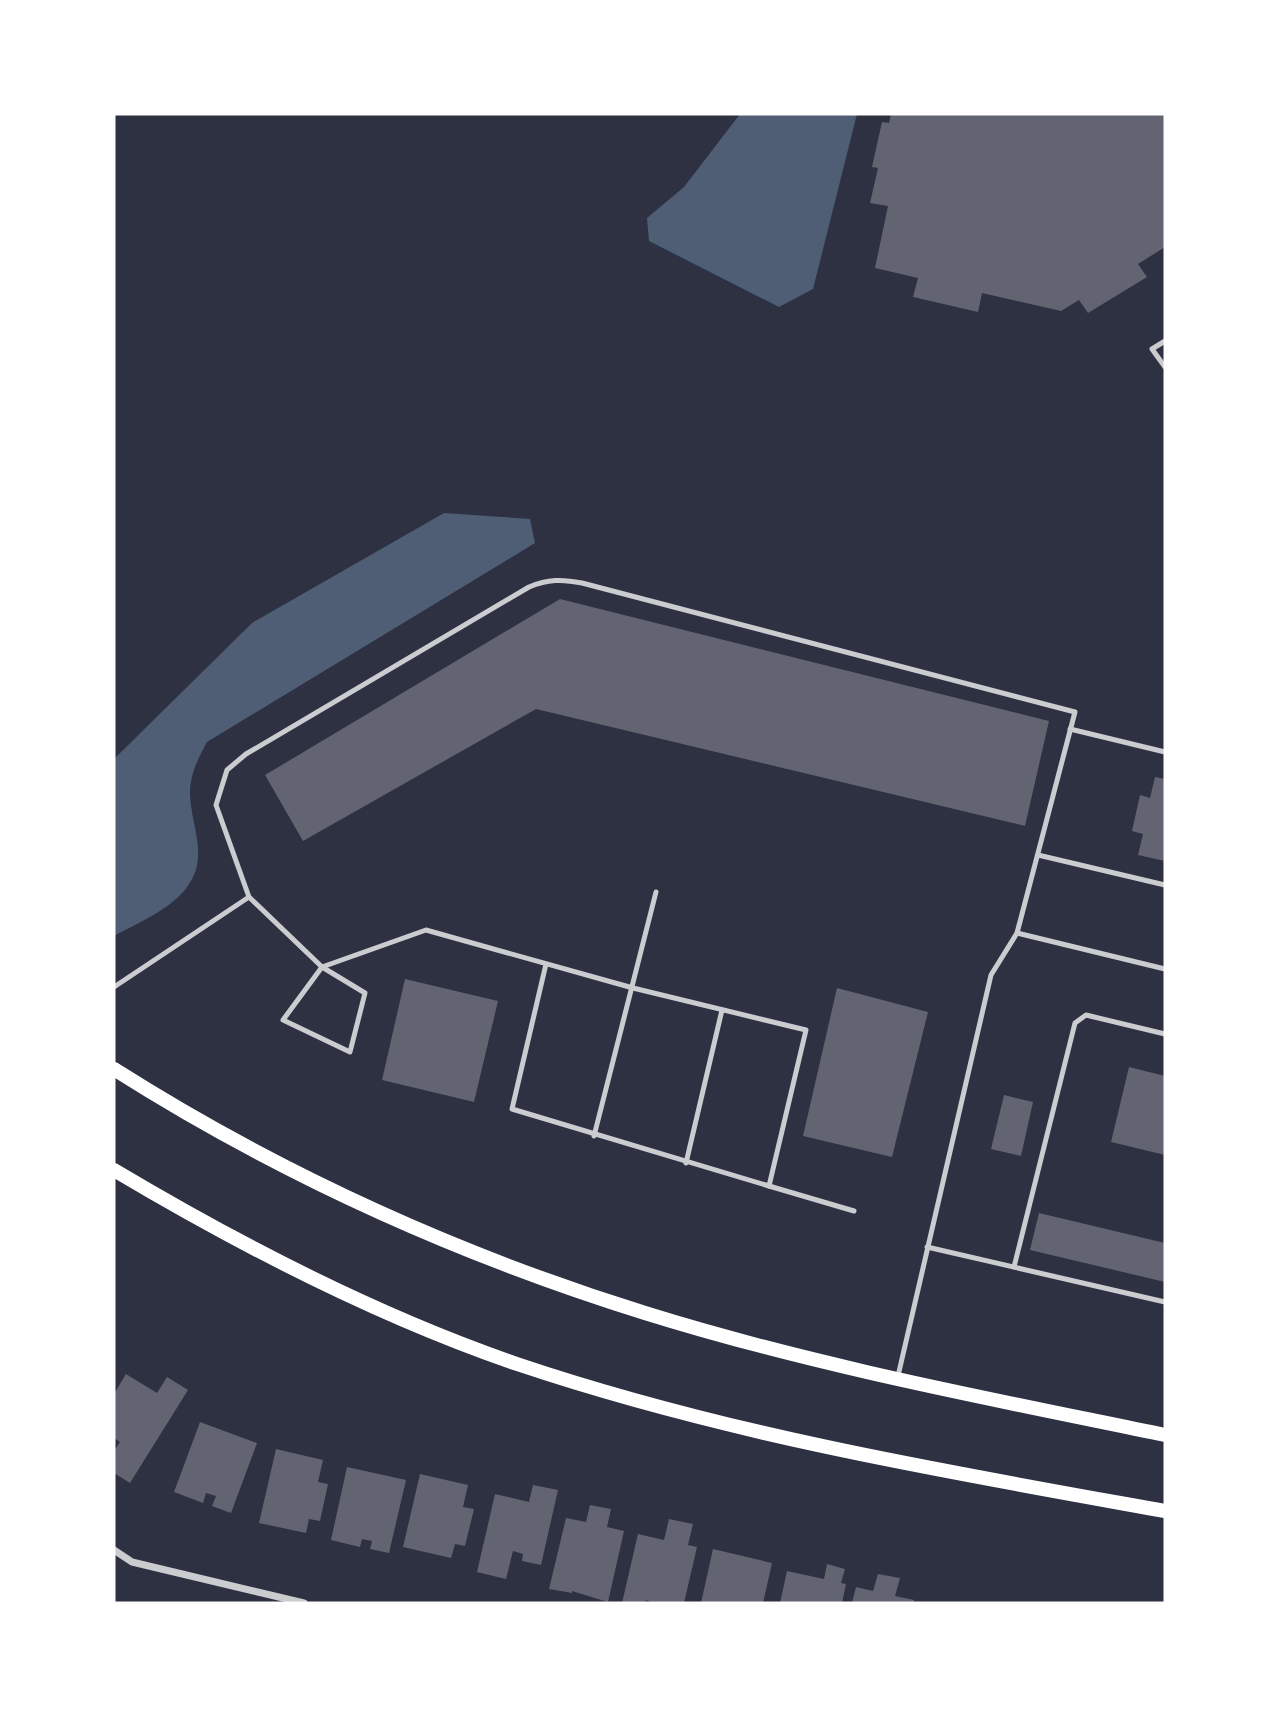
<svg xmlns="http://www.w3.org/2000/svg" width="1279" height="1717" font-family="'Alegreya Sans',sans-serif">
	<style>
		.water { fill: #4f5d75 }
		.building { fill: #626471 }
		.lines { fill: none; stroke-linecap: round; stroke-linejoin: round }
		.service { stroke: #caccd0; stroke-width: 5 }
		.minor { stroke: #caccd0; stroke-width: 7 }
		.secondary { stroke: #fff; stroke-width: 14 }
	</style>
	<rect width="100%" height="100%" fill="#2d3142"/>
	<g class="water">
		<path d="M740,114H857L813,289L779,307L649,241L647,218L684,187Z"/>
		<path d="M444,513L530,519L535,543L207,742C198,759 190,774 190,793C190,821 207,852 192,879C178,907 139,922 114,936V759L252,623Z"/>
	</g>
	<g class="building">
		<path d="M891,114H1165V247L1138,264L1147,277L1088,313L1079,300L1061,311L982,293L978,312L913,297L918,278L875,268L888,206L870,203L878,168L872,167L882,122L889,123Z"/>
		<path d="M560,599L1049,721L1025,826L536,709L303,841L265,775Z"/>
		<path d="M1155,777L1165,779V861L1138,855L1143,834L1132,831L1140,795L1150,798Z"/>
		<path d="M405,979L498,1001L474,1102L382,1080Z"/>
		<path d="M837,988L928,1012L892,1157L803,1136Z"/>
		<path d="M1129,1067L1165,1076V1155L1111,1142Z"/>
		<path d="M1004,1095L1033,1102L1021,1156L991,1149Z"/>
		<path d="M1039,1213L1165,1243V1282L1030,1250Z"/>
		<path d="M126,1374L157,1393L167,1377L188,1390L130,1483L114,1473V1451L120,1442L114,1438V1394Z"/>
		<path d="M200,1422L257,1443L231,1513L212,1506L216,1496L206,1493L203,1503L174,1492Z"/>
		<path d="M276,1449L323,1460L318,1482L328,1484L320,1521L309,1519L306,1533L259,1523Z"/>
		<path d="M347,1467L406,1480L389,1553L370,1549L372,1541L362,1539L360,1547L331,1540Z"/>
		<path d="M420,1474L468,1485L463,1507L474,1509L465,1546L455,1544L451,1558L403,1547Z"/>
		<path d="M533,1485L558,1490L541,1565L522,1561L523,1554L513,1551L506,1579L477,1572L495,1494L529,1502Z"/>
		<path d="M590,1505L611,1509L607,1527L624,1531L608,1602L572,1591V1593L549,1589L566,1518L586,1522Z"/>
		<path d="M669,1519L693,1524L688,1545L697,1547L684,1603H653L646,1600L645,1603H622L638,1534L664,1540Z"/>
		<path d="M713,1549L772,1563L763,1603H701Z"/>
		<path d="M827,1564L845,1569L841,1583L846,1584L842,1603H780L787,1571L824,1579Z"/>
		<path d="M878,1574L900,1578L895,1596L914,1600V1603H852L856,1587L873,1591Z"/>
	</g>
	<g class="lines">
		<g class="service">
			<path d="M1165,341L1152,349L1165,367"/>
			<path d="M1070,729L1165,752"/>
			<path d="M1038,855L1165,885"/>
			<path d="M1017,933L1165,969"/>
			<path d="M546,964L512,1109L769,1186L806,1030L633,988L426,930L322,967L249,897L216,805L227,770L246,754L529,587C548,579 562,579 582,583L1075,712L1017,933L991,975L898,1376"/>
			<path d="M322,967L365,993L350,1052L283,1020Z"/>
			<path d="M114,987L249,897"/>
			<path d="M594,1136L656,892"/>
			<path d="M686,1163L722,1010"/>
			<path d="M769,1186L854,1211"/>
			<path d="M927,1247L1165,1302"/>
			<path d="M1014,1267L1075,1023L1086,1015L1165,1034"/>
		</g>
		<path class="minor" d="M114,1550L132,1562L304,1603"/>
		<g class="secondary">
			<path d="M114,1069C278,1173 459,1255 645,1313C815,1366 991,1399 1165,1435"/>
			<path d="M114,1170C240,1245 377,1316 517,1364C728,1435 947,1472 1165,1511"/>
		</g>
	</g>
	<rect width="1279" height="1717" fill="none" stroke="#ffffff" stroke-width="231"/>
</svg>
